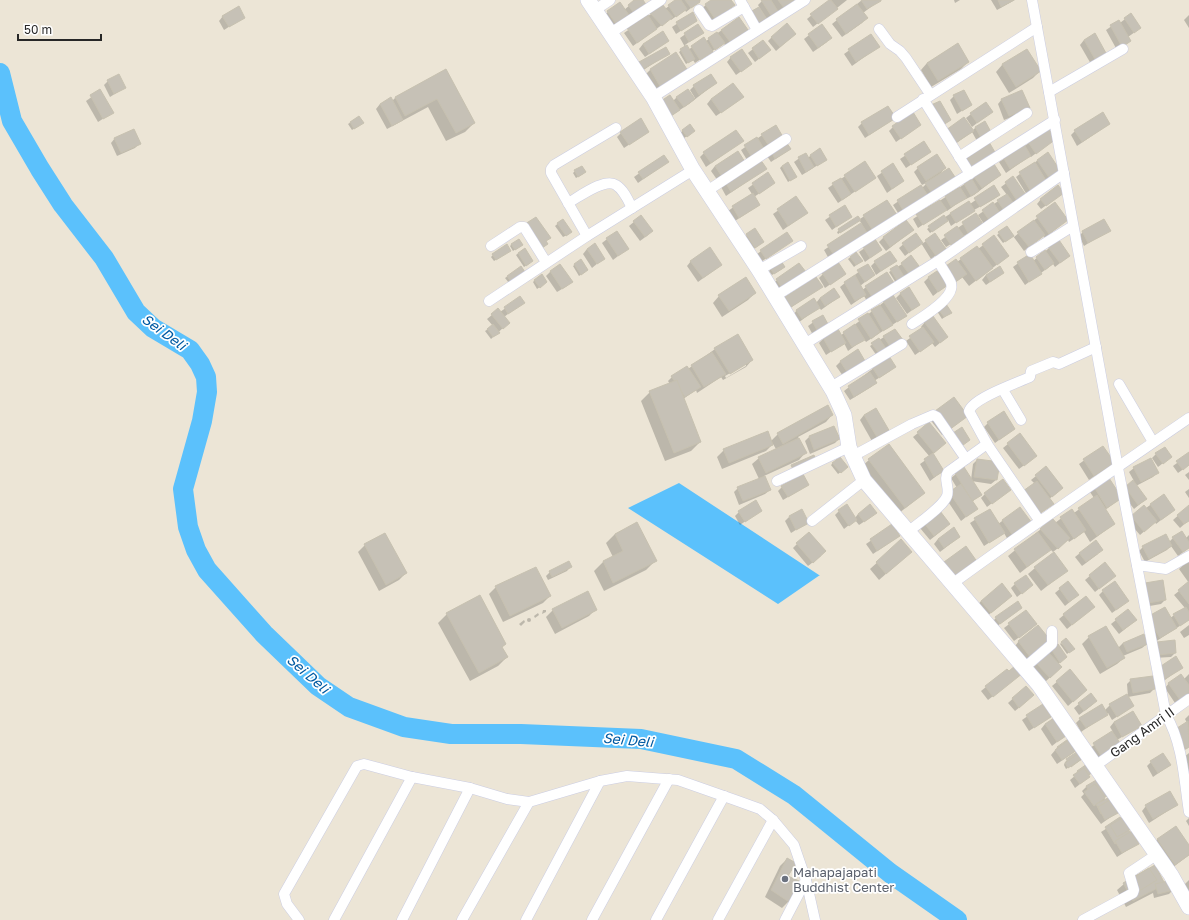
<svg xmlns="http://www.w3.org/2000/svg" width="1189" height="920" font-family="'Golos Text',sans-serif">
	<style>
		.water { fill: #5bc1fc }
		.shadow { fill: #0003; fill-rule: evenodd }
		.lines { fill: none; stroke-linecap: round; stroke-linejoin: round }
		.river { stroke: #5bc1fc; stroke-width: 20 }
		.building { fill: #c6c1b6; stroke: #c7c1b0 }
		.street-casing { stroke: #cbcde2; stroke-width: 11 }
		.secondary-casing { stroke: #cbcde2; stroke-width: 16 }
		.street { stroke: #fff; stroke-width: 10 }
		.secondary { stroke: #fff; stroke-width: 15 }
		.worship-dot { fill: #6b7280; stroke: #fff; stroke-width: 1.5 }
		.labels { text-anchor: middle; stroke-width: 3.5; stroke-linejoin: round; paint-order: stroke }
		.street-label { font-size: 13px; fill: #272727; stroke: #fff }
		.worship-label { font-size: 13px; fill: #5b616d; stroke: #fff; text-anchor: start }
		.water-label { font-size: 14px; font-style: italic; fill: #005aa2; stroke: #fff }
	</style>
	<rect width="100%" height="100%" fill="#ece5d6"/>
	<path class="water" d="M679,483L819,575H820L778,604L628,508Z"/>
	<g class="shadow">
		<path d="M636,0H642L646,6L611,28L603,16L619,3L624,10Z"/>
		<path d="M677,0H701L686,12L685,10L671,20L670,19L633,46L624,33L651,14L665,9Z"/>
		<path d="M712,0H730L734,5L711,23L701,9Z"/>
		<path d="M763,0H793L767,20L758,5Z"/>
		<path d="M830,0H847L813,27L807,19Z"/>
		<path d="M862,0H880L863,13L866,18L862,23L842,37L832,24Z"/>
		<path d="M954,0H960L955,3Z"/>
		<path d="M991,0H1015L997,10Z"/>
		<path d="M692,14L696,21L676,34L672,27Z"/>
		<path d="M1189,15V28L1184,20Z"/>
		<path d="M223,16L244,17L224,30L219,21Z"/>
		<path d="M1125,19L1135,32L1128,37L1130,41L1117,50L1106,30L1119,21L1120,23Z"/>
		<path d="M698,25L702,33L685,45L688,50L704,39L706,41L722,30L742,34L725,46L724,43L695,63L693,60L686,64L679,52L685,47L680,38Z"/>
		<path d="M822,25L827,42L813,52L804,39Z"/>
		<path d="M795,34L776,51L768,41L772,37Z"/>
		<path d="M871,35L878,47L852,66L844,54Z"/>
		<path d="M1084,40L1105,54L1091,64L1080,45Z"/>
		<path d="M668,41L645,57L639,49L643,44Z"/>
		<path d="M763,41L770,50L755,62L748,53Z"/>
		<path d="M957,45L968,62L961,69L931,87L921,70L927,63Z"/>
		<path d="M1026,50L1040,71L1033,78L1009,93L996,72L1002,65Z"/>
		<path d="M669,53L639,73L635,67L640,63Z"/>
		<path d="M676,54L680,78L654,94L644,76L650,70Z"/>
		<path d="M731,57L751,64L736,75L727,62Z"/>
		<path d="M446,70L474,123L465,132L446,141L428,107L387,129L376,109L380,104L392,101L396,97Z"/>
		<path d="M108,81L124,88L110,97L104,85Z"/>
		<path d="M716,83L689,104L666,119L673,101L677,97L693,98H695L690,90L694,86Z"/>
		<path d="M100,91L112,113L98,122L86,101Z"/>
		<path d="M954,96L971,105L957,114L950,100Z"/>
		<path d="M711,99L738,101L716,116L707,104Z"/>
		<path d="M1002,99L1024,112L1004,120L998,104Z"/>
		<path d="M985,103L991,112L972,127L966,118Z"/>
		<path d="M359,117L360,125L352,130L348,124Z"/>
		<path d="M895,118L865,138L858,127L862,123Z"/>
		<path d="M1109,124L1077,146L1071,135L1075,131Z"/>
		<path d="M690,125L692,133L684,138L680,133Z"/>
		<path d="M920,125L896,142L889,131L893,127Z"/>
		<path d="M775,126L782,136L747,160L741,150Z"/>
		<path d="M976,127L986,136L977,141L972,132L951,147L943,135L972,131Z"/>
		<path d="M648,132L624,148L617,137L621,133Z"/>
		<path d="M115,138L140,143L135,148L117,156L111,143Z"/>
		<path d="M1055,139L1031,157L1030,156L1006,173L999,162L1029,143Z"/>
		<path d="M742,141L706,167L700,157L704,153Z"/>
		<path d="M924,143L930,152L906,168L900,159Z"/>
		<path d="M790,149L771,162L767,156L771,152Z"/>
		<path d="M805,154L808,158L811,155L826,160L802,175L794,162Z"/>
		<path d="M663,156L667,162L638,183L634,177Z"/>
		<path d="M1038,160L1060,171L1027,195L1016,177Z"/>
		<path d="M744,162L718,181L711,171L715,166Z"/>
		<path d="M864,163L875,178L838,203L828,188Z"/>
		<path d="M893,165L903,181L887,193L877,176Z"/>
		<path d="M782,166L796,177L788,182L780,168Z"/>
		<path d="M918,168H945L939,175L956,180L900,216L893,205L920,186L922,188L928,182L922,185L914,172Z"/>
		<path d="M765,169L726,196L721,187L725,183Z"/>
		<path d="M575,171L583,174L576,178L573,173Z"/>
		<path d="M768,174L769,187L754,197L759,205L735,221L728,211L752,194L748,188Z"/>
		<path d="M1000,175L974,195L966,199L965,198L947,211L946,209L918,228L913,219L975,177Z"/>
		<path d="M1013,178L1024,195L984,224L978,215L1007,195L1001,187Z"/>
		<path d="M994,187L999,195L994,199L974,210L951,226L948,220L930,233L927,229L968,202L970,204Z"/>
		<path d="M1058,197L1041,209L1037,204L1041,199Z"/>
		<path d="M796,198L806,213L783,230L773,214Z"/>
		<path d="M886,201L895,215L829,259L824,250L862,224L859,220L838,234L837,232L858,217L860,219Z"/>
		<path d="M1054,204L1066,220L1045,238L1043,235L1024,251L1013,236L1003,243L997,235L1007,227L1014,237Z"/>
		<path d="M844,207L850,217L832,230L825,220Z"/>
		<path d="M976,215L981,224L977,228L946,247L931,259L921,243L905,256L899,248L915,234L922,244L926,241L944,248L946,247L941,240Z"/>
		<path d="M641,216L648,235L640,241L629,226Z"/>
		<path d="M562,220L569,234L563,237L555,226Z"/>
		<path d="M913,230L886,251L879,242L884,237Z"/>
		<path d="M1109,230L1084,246L1079,236L1083,232Z"/>
		<path d="M616,232L627,249L613,260L602,243Z"/>
		<path d="M747,235L763,242L751,251L743,239Z"/>
		<path d="M994,237L1003,260L969,286L962,277L949,286L948,284L933,296L924,282L928,278L957,262L977,247L978,249Z"/>
		<path d="M791,241L761,262L756,255L761,251Z"/>
		<path d="M875,241L881,250L865,262L859,252Z"/>
		<path d="M1058,241L1069,256L1055,267L1053,264L1025,285L1013,267L1029,255L1033,261Z"/>
		<path d="M512,244L520,246L513,251L510,246Z"/>
		<path d="M524,249L530,263L524,267L516,255Z"/>
		<path d="M587,249L604,258L592,268L583,254Z"/>
		<path d="M508,252L494,261L491,257L493,255Z"/>
		<path d="M856,253L860,262L854,267L848,259Z"/>
		<path d="M580,261L585,272L579,276L573,266Z"/>
		<path d="M691,261L721,265L698,282L687,266Z"/>
		<path d="M895,261L876,275L871,266L875,262Z"/>
		<path d="M799,264L777,292L772,284Z"/>
		<path d="M902,264L914,270L896,283L889,272Z"/>
		<path d="M867,265L874,275L860,286L862,290L887,273L893,283L867,301L864,296L851,305L840,287Z"/>
		<path d="M520,268L523,272L509,283L505,278Z"/>
		<path d="M771,269H782L772,275L769,271Z"/>
		<path d="M551,271L567,286L557,292L546,276Z"/>
		<path d="M1003,273L986,285L982,280L986,275Z"/>
		<path d="M823,274H845L825,288L819,278Z"/>
		<path d="M535,280L544,284L537,289L533,282Z"/>
		<path d="M821,287L787,310L781,302L786,298Z"/>
		<path d="M755,293L748,300L722,317L713,303L719,296Z"/>
		<path d="M901,293L919,305L907,314L896,298Z"/>
		<path d="M839,297L821,310L819,307L798,323L793,315L797,310L816,303L820,298Z"/>
		<path d="M520,298L523,303L504,317V327L491,339L485,331L493,326L487,319L498,310L500,312Z"/>
		<path d="M884,302L906,316L866,342L864,339L848,351L844,343L826,355L819,343L823,339L837,331L840,336Z"/>
		<path d="M935,308L949,314L942,319Z"/>
		<path d="M822,316L828,326L813,335L808,326Z"/>
		<path d="M925,322L947,337L935,347L932,343L915,355L906,341L922,329L921,327Z"/>
		<path d="M884,337L901,340L877,356L870,346Z"/>
		<path d="M715,349L752,360L746,367L723,380L721,377L697,393L696,390L683,399L700,442L691,451L665,461L641,401L650,392L670,384L668,381L672,377L688,369ZM746,364V366L726,378L725,376Z"/>
		<path d="M888,357L890,371L874,381L875,382L871,387L850,400L844,391Z"/>
		<path d="M840,362L860,365L843,376L836,366Z"/>
		<path d="M832,415L826,422L798,437L805,453L799,460L764,476L770,490L765,494L739,505L734,492L738,488L759,479L752,464L759,458L776,449L773,444L766,451L722,469L717,457L724,450L771,441L778,434Z"/>
		<path d="M864,415L889,432L873,443L860,420Z"/>
		<path d="M967,416L942,435L929,418Z"/>
		<path d="M988,423L1014,429L995,443L984,427Z"/>
		<path d="M834,427L839,439L835,443L810,454L805,441L809,437Z"/>
		<path d="M918,433L941,447L932,454L943,471L930,481L920,464L930,457L913,437Z"/>
		<path d="M1019,435L1031,460L1019,469L1003,448Z"/>
		<path d="M1103,447L1113,463L1089,480L1079,464Z"/>
		<path d="M1156,454L1171,457L1158,467L1152,458Z"/>
		<path d="M1189,454V465L1178,473L1173,466Z"/>
		<path d="M869,460L924,493L898,514L862,466Z"/>
		<path d="M977,460L996,480L991,484L971,481L980,495L972,502L976,509L961,521L945,497L957,488L951,478L956,474L964,469L971,480L973,464Z"/>
		<path d="M833,463L845,469L838,474L831,465Z"/>
		<path d="M1134,468L1157,473L1153,477L1136,486L1146,499L1134,509L1121,492L1134,481L1129,472Z"/>
		<path d="M1189,472V480L1185,475Z"/>
		<path d="M1036,476L1058,492L1049,499L1052,504L1034,518L1035,484L1031,480Z"/>
		<path d="M808,485L783,500L778,491L782,487Z"/>
		<path d="M1094,488L1121,498L1105,510L1114,524L1090,542L1084,532L1069,542L1068,540L1053,552L1050,549L1020,573L1008,556L1041,529L1055,523L1072,510L1074,513L1094,498L1090,492Z"/>
		<path d="M1189,489V498L1185,492Z"/>
		<path d="M1009,490L987,507L981,498L985,494Z"/>
		<path d="M1164,495L1174,510L1156,524L1155,522L1140,535L1128,521Z"/>
		<path d="M1189,506V520L1180,528L1173,520Z"/>
		<path d="M1020,508L1030,523L1008,540L1004,533L984,546L970,523L990,510L998,524Z"/>
		<path d="M761,510L740,525L735,516L739,512Z"/>
		<path d="M839,511L855,518L858,514L871,517L859,525L855,520L844,529L835,515Z"/>
		<path d="M789,517L807,523L791,533L785,521Z"/>
		<path d="M637,524L655,561L646,570L604,591L594,571L603,562L613,557L606,543L615,534Z"/>
		<path d="M925,524L945,528L930,540L920,528Z"/>
		<path d="M892,526L899,536L873,554L866,544Z"/>
		<path d="M385,534L406,573L399,580L379,591L358,552L365,545Z"/>
		<path d="M1189,535V548L1178,556L1171,546L1167,550L1145,562L1139,551L1143,547L1169,542L1173,538H1186Z"/>
		<path d="M959,537L940,552L934,544L938,539Z"/>
		<path d="M901,541L904,558L879,580L870,569Z"/>
		<path d="M797,544L821,556L808,566L793,548Z"/>
		<path d="M1080,553L1098,554L1082,566L1075,557Z"/>
		<path d="M1189,560V620L1155,642L1144,622L1170,618L1185,608L1174,595L1189,583L1179,569Z"/>
		<path d="M1105,563L1110,580L1095,592L1085,580Z"/>
		<path d="M571,566L567,571L548,580L546,576L550,572Z"/>
		<path d="M1035,568L1066,571L1041,591L1028,574Z"/>
		<path d="M1162,581L1165,600L1161,604L1144,607Z"/>
		<path d="M1068,582L1078,595L1065,606L1055,593Z"/>
		<path d="M1015,584L1032,585L1017,597L1011,588Z"/>
		<path d="M496,587L550,596L543,603L503,622L489,594Z"/>
		<path d="M1103,591L1123,605L1112,613L1099,595Z"/>
		<path d="M1085,597L1089,611L1067,629L1059,619Z"/>
		<path d="M1007,600L986,617L977,606L981,601Z"/>
		<path d="M1021,608L996,627L992,622L996,618Z"/>
		<path d="M596,609L589,616L555,634L546,617L553,610Z"/>
		<path d="M543,610H546V612L542,614Z"/>
		<path d="M1026,611L1032,628L1014,641L1004,628Z"/>
		<path d="M538,613L539,615L535,618L534,616Z"/>
		<path d="M447,614L505,644L501,648L507,657L498,666L470,681L438,623Z"/>
		<circle cx="529" cy="620" r="2"/>
		<path d="M524,620L525,622L521,626L519,624Z"/>
		<path d="M1116,620H1136L1119,634L1111,624Z"/>
		<path d="M1189,625V635L1184,638L1180,632Z"/>
		<path d="M1089,637L1118,648L1123,643L1147,644L1142,648L1123,656L1124,658L1117,664L1100,674L1082,644Z"/>
		<path d="M1019,641L1045,646L1026,660L1015,646Z"/>
		<path d="M1061,643L1071,651L1067,654L1060,644Z"/>
		<path d="M1058,645L1062,661L1058,664L1057,671L1045,682L1032,668Z"/>
		<path d="M1153,647L1175,653L1171,657L1154,658Z"/>
		<path d="M1182,667L1161,683L1154,673Z"/>
		<path d="M1007,670L1017,677L988,700L981,691Z"/>
		<path d="M1070,671L1086,690L1068,706L1052,686Z"/>
		<path d="M1189,674V693L1175,703L1165,688L1169,683L1184,679Z"/>
		<path d="M1131,680L1154,689L1150,693L1128,697L1127,684Z"/>
		<path d="M1026,687L1029,699L1015,711L1008,703Z"/>
		<path d="M1091,694L1092,705L1079,715L1074,708Z"/>
		<path d="M1110,705L1133,706L1112,720L1108,713L1081,732L1076,723L1080,719L1104,711Z"/>
		<path d="M1042,706L1050,717L1029,731L1022,720Z"/>
		<path d="M1133,712L1140,726L1117,740L1119,743L1096,759L1090,748L1113,732L1110,727L1114,722Z"/>
		<path d="M1189,715V747L1182,752L1170,735L1187,723L1185,719Z"/>
		<path d="M1045,724L1067,734L1052,746L1041,729Z"/>
		<path d="M1070,739L1073,753L1057,764L1051,755L1057,748Z"/>
		<path d="M1078,752L1080,760L1066,769L1064,765L1065,762Z"/>
		<path d="M1189,753V771L1186,772L1184,757Z"/>
		<path d="M1151,762L1170,765L1153,777L1147,766Z"/>
		<path d="M1082,770L1089,777L1075,788L1070,780Z"/>
		<path d="M1087,786L1103,798L1119,811L1101,824L1081,797L1084,794L1082,791Z"/>
		<path d="M1177,805L1149,823L1142,811L1146,806Z"/>
		<path d="M1123,818L1128,831L1137,844L1117,857L1101,832Z"/>
		<path d="M1189,818V826L1186,821Z"/>
		<path d="M1158,839L1189,847V855L1168,871L1151,846Z"/>
		<path d="M787,859L789,901L782,908L765,897L780,866Z"/>
		<path d="M1189,880V900L1182,887Z"/>
		<path d="M1163,883L1173,890L1169,894L1154,898L1153,893L1126,907L1117,890L1124,884Z"/>
	</g>
	<g class="lines">
		<path class="river" d="M0,73L12,121L40,169L63,205L104,258L136,312L153,328L190,350L200,364L206,377L207,392L202,421L183,489L188,527L196,550L207,570L264,634L318,686L349,707L404,727L451,734H521L641,739L736,759L794,795L890,873L957,920"/>
	</g>
	<g class="building">
		<path d="M634,0H643L647,6L635,15L628,5Z"/>
		<path d="M675,0H681L687,9L676,17L668,5Z"/>
		<path d="M685,0H699L700,2L691,8Z"/>
		<path d="M711,0H731L735,5L715,19L705,4Z"/>
		<path d="M761,0H771L779,13L772,17Z"/>
		<path d="M778,0H794L784,8Z"/>
		<path d="M829,0H831L838,9L818,24L810,14Z"/>
		<path d="M861,0H881V1L867,9Z"/>
		<path d="M998,0H1014L1001,7Z"/>
		<path d="M620,2L629,15L616,24L607,11Z"/>
		<path d="M662,4L673,17L662,26L650,13Z"/>
		<path d="M857,4L868,18L846,34L836,19Z"/>
		<path d="M239,6L245,18L229,27L222,16Z"/>
		<path d="M759,7L767,19L759,25L750,12Z"/>
		<path d="M693,12L697,21L681,31L676,22Z"/>
		<path d="M1131,13L1141,28L1134,33L1124,18Z"/>
		<path d="M648,15L657,29L637,43L627,28Z"/>
		<path d="M739,17L748,30L730,42L721,30Z"/>
		<path d="M1119,20L1131,41L1122,47L1110,25Z"/>
		<path d="M787,23L796,34L780,47L771,37Z"/>
		<path d="M698,24L704,33L689,42L684,33Z"/>
		<path d="M822,24L832,38L818,48L808,34Z"/>
		<path d="M663,31L669,41L649,54L643,44Z"/>
		<path d="M717,32L725,43L715,50L708,38Z"/>
		<path d="M1095,33L1107,55L1096,61L1084,40Z"/>
		<path d="M871,34L880,47L856,62L848,49Z"/>
		<path d="M704,37L713,52L700,60L691,46Z"/>
		<path d="M763,40L771,50L759,59L752,48Z"/>
		<path d="M958,43L969,62L938,81L927,63Z"/>
		<path d="M687,45L695,59L688,63L680,49Z"/>
		<path d="M666,47L670,54L643,69L639,62Z"/>
		<path d="M742,49L752,64L741,72L730,57Z"/>
		<path d="M1027,49L1041,71L1016,87L1002,64Z"/>
		<path d="M676,52L688,71L661,88L650,69Z"/>
		<path d="M446,69L475,123L456,133L437,99L405,116L395,97Z"/>
		<path d="M119,74L126,88L114,94L107,80Z"/>
		<path d="M711,74L717,83L699,95L693,85Z"/>
		<path d="M733,83L744,97L721,113L711,99Z"/>
		<path d="M100,89L114,113L103,119L90,95Z"/>
		<path d="M688,89L695,99L684,107L676,97Z"/>
		<path d="M964,90L972,105L962,111L953,95Z"/>
		<path d="M1022,90L1030,108L1009,116L1001,99Z"/>
		<path d="M670,95L680,110L671,116L661,101Z"/>
		<path d="M391,97L403,120L392,126L380,104Z"/>
		<path d="M940,101L951,120L943,125L931,105Z"/>
		<path d="M986,102L993,112L977,123L970,113Z"/>
		<path d="M888,106L896,118L869,135L861,122Z"/>
		<path d="M913,112L921,125L901,139L892,126Z"/>
		<path d="M1103,112L1110,124L1082,142L1074,130Z"/>
		<path d="M359,116L364,123L354,129L350,122Z"/>
		<path d="M964,117L974,131L955,143L946,130Z"/>
		<path d="M641,118L649,132L629,145L620,132Z"/>
		<path d="M985,121L991,132L981,138L975,127Z"/>
		<path d="M690,124L695,131L687,137L682,130Z"/>
		<path d="M776,125L783,137L769,146L761,134Z"/>
		<path d="M1048,128L1056,139L1036,154L1028,142Z"/>
		<path d="M134,129L141,144L121,153L114,138Z"/>
		<path d="M736,130L744,141L711,163L703,152Z"/>
		<path d="M757,137L764,149L751,156L744,145Z"/>
		<path d="M924,141L931,152L911,165L904,154Z"/>
		<path d="M786,142L791,149L775,159L771,151Z"/>
		<path d="M989,142L996,154L970,170L963,159Z"/>
		<path d="M1024,144L1031,156L1010,169L1003,157Z"/>
		<path d="M820,148L827,160L817,166L810,155Z"/>
		<path d="M738,151L745,162L722,177L715,166Z"/>
		<path d="M1048,152L1061,172L1050,179L1037,160Z"/>
		<path d="M806,153L814,167L806,172L798,157Z"/>
		<path d="M937,154L946,168L926,181L917,167Z"/>
		<path d="M664,155L669,162L643,179L638,172Z"/>
		<path d="M760,159L767,169L731,192L725,182Z"/>
		<path d="M865,161L876,178L855,192L844,175Z"/>
		<path d="M788,162L797,177L790,181L782,166Z"/>
		<path d="M1035,162L1047,182L1031,192L1019,172Z"/>
		<path d="M893,163L904,181L892,189L881,171Z"/>
		<path d="M994,164L1001,175L982,188L974,177Z"/>
		<path d="M582,166L586,172L578,177L574,170Z"/>
		<path d="M949,168L957,180L933,195L925,183Z"/>
		<path d="M768,172L775,183L759,194L752,183Z"/>
		<path d="M1013,176L1026,195L1017,201L1005,182Z"/>
		<path d="M841,178L851,194L842,200L832,183Z"/>
		<path d="M972,179L979,191L971,196L964,184Z"/>
		<path d="M921,185L929,197L904,212L897,200Z"/>
		<path d="M994,185L1000,195L980,207L974,198Z"/>
		<path d="M1058,185L1064,193L1046,206L1040,199Z"/>
		<path d="M960,187L967,198L951,207L945,196Z"/>
		<path d="M753,193L760,205L739,218L732,206Z"/>
		<path d="M1007,194L1015,205L1005,212L997,200Z"/>
		<path d="M796,196L808,213L788,226L777,209Z"/>
		<path d="M887,200L897,215L873,231L863,215Z"/>
		<path d="M940,200L947,210L923,225L916,214Z"/>
		<path d="M969,201L975,211L956,223L950,213Z"/>
		<path d="M993,202L1000,213L989,220L982,210Z"/>
		<path d="M1055,202L1068,220L1049,234L1036,216Z"/>
		<path d="M845,205L852,217L836,227L829,215Z"/>
		<path d="M976,213L983,224L968,233L962,222Z"/>
		<path d="M641,215L653,231L645,237L633,221Z"/>
		<path d="M944,215L948,221L932,232L928,226Z"/>
		<path d="M858,216L861,220L840,233L838,229Z"/>
		<path d="M536,217L551,238L546,241L548,244L542,248L525,224Z"/>
		<path d="M563,219L572,232L566,236L557,223Z"/>
		<path d="M1104,219L1111,231L1088,243L1082,231Z"/>
		<path d="M906,220L914,230L890,247L883,237Z"/>
		<path d="M1034,220L1045,235L1029,247L1017,232Z"/>
		<path d="M861,223L868,234L834,255L827,245Z"/>
		<path d="M957,226L964,236L951,245L944,235Z"/>
		<path d="M1007,226L1014,236L1005,242L998,232Z"/>
		<path d="M755,228L764,242L755,248L746,234Z"/>
		<path d="M617,231L629,249L618,256L606,238Z"/>
		<path d="M787,232L793,241L766,259L760,250Z"/>
		<path d="M916,233L923,243L909,253L902,243Z"/>
		<path d="M935,233L946,249L936,256L925,240Z"/>
		<path d="M994,235L1009,256L997,265L982,244Z"/>
		<path d="M519,239L523,245L515,250L511,244Z"/>
		<path d="M875,239L882,250L870,258L863,247Z"/>
		<path d="M1059,240L1070,256L1060,263L1048,247Z"/>
		<path d="M595,243L605,259L597,264L587,249Z"/>
		<path d="M507,244L511,251L496,260L492,254Z"/>
		<path d="M977,246L993,268L976,281L960,258Z"/>
		<path d="M710,247L722,265L703,278L690,261Z"/>
		<path d="M525,248L533,261L526,266L518,253Z"/>
		<path d="M1045,250L1054,263L1045,270L1036,257Z"/>
		<path d="M890,251L897,261L881,271L874,261Z"/>
		<path d="M856,252L863,261L856,265L850,257Z"/>
		<path d="M1030,254L1042,274L1029,282L1017,262Z"/>
		<path d="M911,255L919,266L909,274L901,263Z"/>
		<path d="M581,259L588,270L581,275L574,264Z"/>
		<path d="M956,259L967,274L954,283L943,268Z"/>
		<path d="M781,261L785,267L774,274L770,268Z"/>
		<path d="M838,262L846,274L830,285L822,273Z"/>
		<path d="M799,263L806,272L782,288L776,279Z"/>
		<path d="M560,264L573,282L562,289L550,271Z"/>
		<path d="M868,264L875,275L865,282L857,270Z"/>
		<path d="M897,265L905,278L898,282L890,269Z"/>
		<path d="M521,266L525,272L511,282L507,276Z"/>
		<path d="M1000,266L1004,273L990,282L986,275Z"/>
		<path d="M937,271L948,285L938,292L928,277Z"/>
		<path d="M887,272L894,283L872,297L865,286Z"/>
		<path d="M542,274L547,282L540,288L534,280Z"/>
		<path d="M855,275L866,295L855,301L844,282Z"/>
		<path d="M746,277L756,293L729,311L718,295Z"/>
		<path d="M816,277L823,287L791,307L785,297Z"/>
		<path d="M909,287L920,305L912,310L900,293Z"/>
		<path d="M834,288L840,297L825,306L820,298Z"/>
		<path d="M893,295L907,316L897,322L883,301Z"/>
		<path d="M520,296L525,303L508,314L504,307Z"/>
		<path d="M814,298L820,308L802,319L796,310Z"/>
		<path d="M944,301L952,313L944,317L936,306Z"/>
		<path d="M880,305L893,325L883,331L871,310Z"/>
		<path d="M498,308L510,323L503,329L491,314Z"/>
		<path d="M868,313L880,332L871,339L858,319Z"/>
		<path d="M823,315L829,326L818,332L812,321Z"/>
		<path d="M933,316L948,337L940,343L924,322Z"/>
		<path d="M493,324L500,333L493,337L487,329Z"/>
		<path d="M855,324L865,340L852,347L843,332Z"/>
		<path d="M923,327L934,342L920,352L909,336Z"/>
		<path d="M838,329L846,343L831,352L823,338Z"/>
		<path d="M895,329L903,340L891,348L883,336Z"/>
		<path d="M738,334L753,360L730,374L714,348Z"/>
		<path d="M879,338L887,350L880,355L871,343Z"/>
		<path d="M858,349L865,361L847,372L840,361Z"/>
		<path d="M712,352L726,374L704,387L691,365Z"/>
		<path d="M889,356L896,367L879,378L872,367Z"/>
		<path d="M687,366L701,387L685,397L671,376Z"/>
		<path d="M870,372L877,383L854,397L848,386Z"/>
		<path d="M677,380L701,442L674,453L649,391Z"/>
		<path d="M954,397L968,416L949,430L935,411Z"/>
		<path d="M828,405L833,415L783,444L777,433Z"/>
		<path d="M876,408L890,432L878,439L864,415Z"/>
		<path d="M1004,411L1015,429L999,440L987,422Z"/>
		<path d="M929,422L946,443L934,453L917,432Z"/>
		<path d="M834,426L840,439L814,450L809,436Z"/>
		<path d="M962,427L970,440L959,448L950,435Z"/>
		<path d="M768,431L773,445L729,463L723,449Z"/>
		<path d="M1020,433L1037,456L1024,466L1007,443Z"/>
		<path d="M799,438L807,453L766,473L758,457Z"/>
		<path d="M889,444L925,493L905,508L868,459Z"/>
		<path d="M1103,446L1115,463L1094,476L1083,459Z"/>
		<path d="M1165,447L1172,457L1163,464L1155,453Z"/>
		<path d="M1189,452V465L1183,470L1176,461Z"/>
		<path d="M933,453L944,471L934,477L924,459Z"/>
		<path d="M814,455L818,464L795,474L791,465Z"/>
		<path d="M840,457L848,467L841,473L832,463Z"/>
		<path d="M1151,458L1159,473L1141,482L1133,467Z"/>
		<path d="M977,459L1000,462L997,480L974,477Z"/>
		<path d="M1046,466L1063,488L1052,497L1035,475Z"/>
		<path d="M964,467L982,495L972,501L955,473Z"/>
		<path d="M803,474L809,485L788,497L781,486Z"/>
		<path d="M765,476L771,490L743,501L737,487Z"/>
		<path d="M1109,478L1122,498L1107,508L1094,487Z"/>
		<path d="M1003,479L1011,490L992,504L984,493Z"/>
		<path d="M1133,480L1147,499L1138,505L1125,487Z"/>
		<path d="M1037,481L1054,504L1039,514L1023,491Z"/>
		<path d="M961,484L978,509L966,517L949,492Z"/>
		<path d="M1164,494L1175,510L1161,520L1150,504Z"/>
		<path d="M1097,495L1115,524L1097,536L1078,508Z"/>
		<path d="M756,500L762,511L745,522L738,511Z"/>
		<path d="M847,504L857,520L849,526L838,510Z"/>
		<path d="M870,504L877,513L864,522L858,514Z"/>
		<path d="M1144,505L1157,521L1144,532L1131,516Z"/>
		<path d="M1189,505V521L1184,524L1177,515Z"/>
		<path d="M1020,507L1032,523L1013,536L1002,520Z"/>
		<path d="M802,509L809,523L796,530L789,516Z"/>
		<path d="M990,509L1005,533L989,543L974,518Z"/>
		<path d="M1072,509L1086,530L1074,539L1060,517Z"/>
		<path d="M940,511L950,524L934,536L924,523Z"/>
		<path d="M1052,518L1070,538L1058,549L1040,529Z"/>
		<path d="M637,522L657,561L613,583L603,561L623,551L615,534Z"/>
		<path d="M892,524L900,536L877,551L870,539Z"/>
		<path d="M954,527L960,537L944,548L938,539Z"/>
		<path d="M1182,531L1189,542V548L1183,552L1172,537Z"/>
		<path d="M809,532L826,551L813,563L796,543Z"/>
		<path d="M1038,532L1051,550L1027,567L1014,549Z"/>
		<path d="M385,533L407,573L386,585L364,544Z"/>
		<path d="M1166,534L1172,546L1149,559L1142,546Z"/>
		<path d="M901,539L912,552L886,574L876,562Z"/>
		<path d="M1096,540L1103,550L1086,562L1079,553Z"/>
		<path d="M966,546L978,563L956,579L944,562Z"/>
		<path d="M1054,552L1068,571L1048,585L1034,567Z"/>
		<path d="M569,561L572,567L552,577L549,571Z"/>
		<path d="M1105,562L1116,576L1099,589L1089,575Z"/>
		<path d="M536,567L551,596L510,616L495,586Z"/>
		<path d="M1026,575L1033,585L1022,594L1014,583Z"/>
		<path d="M1163,580L1166,600L1148,603L1145,583Z"/>
		<path d="M1068,581L1079,595L1069,602L1059,588Z"/>
		<path d="M1115,581L1129,601L1116,610L1102,590Z"/>
		<path d="M1189,581V604L1178,590Z"/>
		<path d="M1002,583L1012,596L991,613L981,601Z"/>
		<path d="M588,591L597,610L562,628L552,609Z"/>
		<path d="M480,595L506,644L502,647L508,657L479,673L446,613Z"/>
		<path d="M1086,596L1095,607L1072,625L1063,614Z"/>
		<path d="M1018,601L1022,608L1000,624L995,617Z"/>
		<path d="M1165,607L1177,628L1160,638L1147,617Z"/>
		<path d="M1186,607L1189,612V620L1180,626L1173,614Z"/>
		<path d="M1128,609L1137,620L1123,630L1115,619Z"/>
		<path d="M1026,610L1037,624L1019,638L1008,623Z"/>
		<path d="M1038,625L1051,641L1030,657L1018,641Z"/>
		<path d="M1106,626L1125,658L1107,668L1088,636Z"/>
		<path d="M1144,634L1148,644L1127,652L1123,643Z"/>
		<path d="M1066,638L1075,649L1069,653L1061,642Z"/>
		<path d="M1175,640L1176,653L1158,655L1157,642Z"/>
		<path d="M1058,644L1067,657L1060,663L1051,649Z"/>
		<path d="M1048,652L1062,667L1050,678L1036,663Z"/>
		<path d="M1176,656L1183,668L1165,679L1158,668Z"/>
		<path d="M1016,665L1023,673L993,697L985,686L1007,669L1009,671Z"/>
		<path d="M1070,669L1087,690L1073,702L1056,681Z"/>
		<path d="M1181,674L1189,685V693L1180,700L1168,683Z"/>
		<path d="M1153,676L1155,689L1133,693L1130,679Z"/>
		<path d="M1026,686L1034,695L1019,708L1012,698Z"/>
		<path d="M1091,693L1097,701L1084,711L1078,703Z"/>
		<path d="M1127,694L1134,706L1117,717L1109,704Z"/>
		<path d="M1043,704L1051,717L1034,728L1026,715Z"/>
		<path d="M1102,704L1108,715L1086,728L1079,718Z"/>
		<path d="M1133,711L1142,726L1122,737L1114,722Z"/>
		<path d="M1057,716L1069,734L1057,742L1045,724Z"/>
		<path d="M1188,721L1189,747L1186,749L1174,730Z"/>
		<path d="M1112,731L1120,743L1101,756L1093,743Z"/>
		<path d="M1071,737L1078,749L1064,758L1057,747Z"/>
		<path d="M1070,739L1077,750L1062,760L1055,750Z"/>
		<path d="M1078,751L1083,758L1071,767L1066,759Z"/>
		<path d="M1079,753L1082,759L1068,768L1065,763Z"/>
		<path d="M1163,753L1171,765L1158,773L1150,761Z"/>
		<path d="M1087,764L1093,772L1083,779L1077,771Z"/>
		<path d="M1084,768L1090,777L1080,784L1073,775Z"/>
		<path d="M1098,779L1107,796L1095,802L1086,786Z"/>
		<path d="M1095,784L1105,798L1094,806L1084,792Z"/>
		<path d="M1170,791L1178,805L1153,819L1145,805Z"/>
		<path d="M1112,796L1117,805L1101,814L1096,804Z"/>
		<path d="M1113,798L1120,812L1105,820L1098,807Z"/>
		<path d="M1120,817L1131,834L1115,844L1105,827Z"/>
		<path d="M1124,817L1131,829L1117,837L1110,825Z"/>
		<path d="M1176,826L1189,845V855L1175,865L1157,839Z"/>
		<path d="M1132,831L1139,844L1122,853L1115,841Z"/>
		<path d="M787,858L796,863L788,876L799,881L789,902L771,890Z"/>
		<path d="M1155,865L1165,884L1133,901L1123,883Z"/>
		<path d="M1149,868L1157,880L1139,891L1131,879Z"/>
		<path d="M1172,880L1174,890L1158,894L1155,884Z"/>
	</g>
	<g class="lines">
		<defs>
			<g id="street">
				<path d="M740,0L757,30"/>
				<path d="M1032,0L1118,468L1166,715C1183,744 1184,780 1189,812"/>
				<path d="M595,10L610,0"/>
				<path d="M699,10L709,25L712,26L744,7"/>
				<path d="M879,29L890,44L900,51L906,58L930,94"/>
				<path d="M609,34L661,0"/>
				<path d="M1049,92L1123,49"/>
				<path d="M653,97L805,0"/>
				<path d="M923,99L970,174"/>
				<path d="M897,117L1037,27"/>
				<path d="M959,157L1027,113"/>
				<path d="M707,191L786,139"/>
				<path d="M568,203C579,197 605,177 616,185C624,190 628,200 632,208"/>
				<path d="M587,236L551,173V169L554,165L616,128"/>
				<path d="M491,246L520,227H524L546,262"/>
				<path d="M1031,252L1073,226"/>
				<path d="M759,270L801,246"/>
				<path d="M774,297L1055,120"/>
				<path d="M489,301L587,236L693,170"/>
				<path d="M912,324C922,317 956,298 951,283C948,276 942,268 938,261"/>
				<path d="M803,345L938,261L1064,173"/>
				<path d="M1119,384L1153,442"/>
				<path d="M831,387L902,344"/>
				<path d="M1003,390L1021,420"/>
				<path d="M853,456L912,424L933,415L937,417L966,459"/>
				<path d="M777,481L849,447"/>
				<path d="M1039,520L987,444L969,411C973,398 1017,383 1030,377L1031,371L1053,362L1059,364L1096,347"/>
				<path d="M812,521L864,480"/>
				<path d="M908,532C917,524 943,507 947,496C950,488 943,479 948,472L987,444"/>
				<path d="M1137,565L1166,569L1189,556"/>
				<path d="M952,584C1030,527 1110,472 1189,418"/>
				<path d="M1024,668L1052,644V631"/>
				<path d="M1095,766L1189,699"/>
				<path d="M299,920L287,904L284,894L357,766L364,764L412,777L470,788L507,799L529,802L600,781L627,776L678,780L735,800L760,809L773,820L794,845L806,880L815,920"/>
				<path d="M334,920L412,777"/>
				<path d="M402,920L470,788"/>
				<path d="M462,920L529,802"/>
				<path d="M526,920L600,781"/>
				<path d="M592,920L669,779"/>
				<path d="M656,920L724,796"/>
				<path d="M718,920L773,820"/>
				<path d="M785,920L806,880"/>
				<path d="M1083,920L1133,893L1134,890L1129,873L1156,855"/>
			</g>
			<path id="secondary" d="M588,0L653,97L693,170L759,270L833,391L844,415L849,447L864,480L1039,685L1171,875L1189,907"/>
		</defs>
		<use href="#street" class="street-casing"/>
		<use href="#secondary" class="secondary-casing"/>
		<use href="#street" class="street"/>
		<use href="#secondary" class="secondary"/>
	</g>
	<circle class="worship-dot" cx="785" cy="879" r="4"/>
	<g class="labels">
		<g class="street-label">
			<text transform="translate(1142 732) rotate(-36)" y="5">Gang Amri II</text>
		</g>
		<g class="worship-label">
			<text x="793" y="877">Mahapajapati<tspan x="793" dy="15">Buddhist Center</tspan></text>
		</g>
		<g class="water-label">
			<text transform="translate(164 332) rotate(36)" y="5">Sei Deli</text>
			<text transform="translate(308 674) rotate(41)" y="5">Sei Deli</text>
			<text transform="translate(628 740) rotate(5)" y="5">Sei Deli</text>
		</g>
	</g>
	<path d="M18 34v6h83v-6" fill="none" stroke="#272727" stroke-width="2"/>
	<text x="24" y="34" font-size="12" fill="#272727" stroke="#ffffff" stroke-width="3" paint-order="stroke">50 m</text>
</svg>
